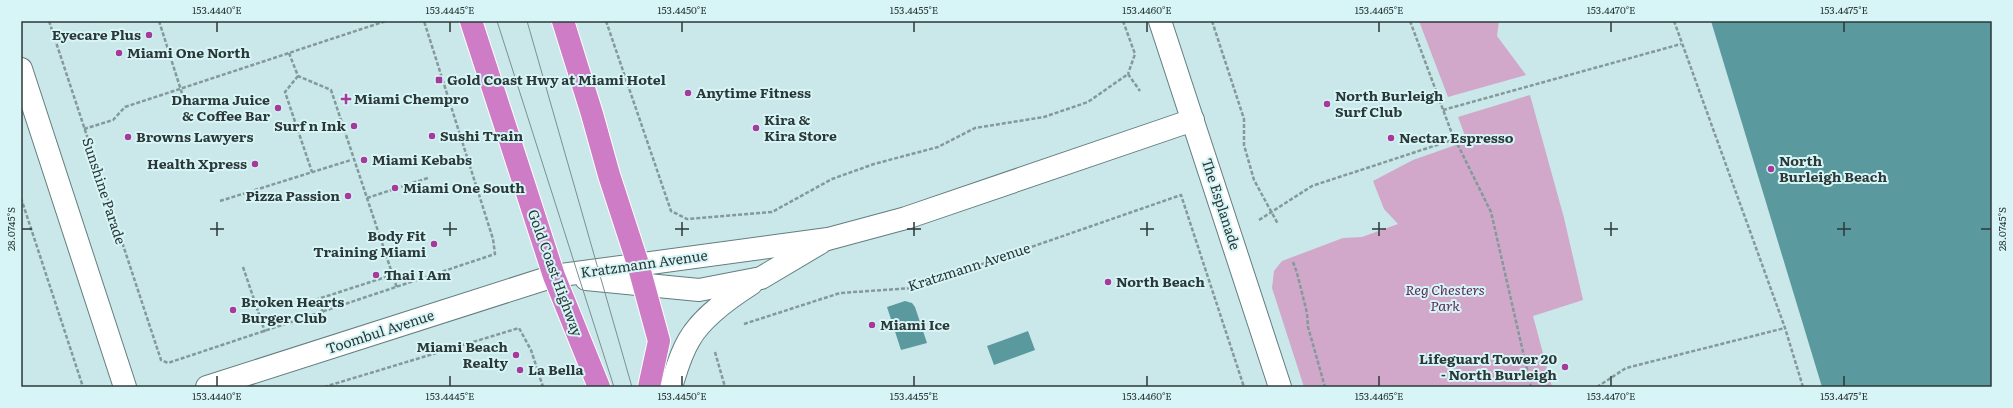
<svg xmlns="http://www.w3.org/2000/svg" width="2013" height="408" font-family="Literata,serif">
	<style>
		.green { fill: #d1a8ca }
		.water { fill: #5a9a9e }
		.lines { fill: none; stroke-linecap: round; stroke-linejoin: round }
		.minor-casing { stroke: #637e7f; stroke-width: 24 }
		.tertiary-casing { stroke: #637e7f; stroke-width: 24 }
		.trunk-casing { stroke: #fff; stroke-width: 24 }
		.path { stroke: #84999a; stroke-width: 2.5; stroke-dasharray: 4 2; stroke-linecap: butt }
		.minor { stroke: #fff; stroke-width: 22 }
		.tertiary { stroke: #fff; stroke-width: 22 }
		.trunk { stroke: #ce7cc6; stroke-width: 22 }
		.tram { stroke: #7c9091; stroke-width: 1 }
		.ticks { fill: none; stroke: #2c3838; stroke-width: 1.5 }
		.poi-dot { fill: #a53a9b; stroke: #d7f5f6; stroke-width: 1.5 }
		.labels { text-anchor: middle; stroke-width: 4; stroke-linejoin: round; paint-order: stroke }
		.poi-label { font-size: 14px; font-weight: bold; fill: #2c3838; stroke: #d7f5f6; text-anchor: start }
		.street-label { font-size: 14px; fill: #2c3838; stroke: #d7f5f6 }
		.park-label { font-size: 14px; font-style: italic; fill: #5c2a56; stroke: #d7f5f6 }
		.neatline { fill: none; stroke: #2c3838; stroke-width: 1.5 }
		.ticks-label { font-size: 10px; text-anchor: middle; fill: #2c3838 }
	</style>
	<rect width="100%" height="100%" fill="#cae7e9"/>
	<g class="green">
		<path d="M1419,21H1499L1497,36L1526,75L1448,97Z"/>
		<path d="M1530,95L1564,218L1583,300L1533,316L1552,387H1304L1272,288L1274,271L1282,261L1343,238L1362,237L1398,224L1384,209L1373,181L1413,160L1467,141L1458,117Z"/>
	</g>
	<g class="water">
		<path d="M1711,21H1992V387H1822Z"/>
		<path d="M905,301L912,303L915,307L927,343L901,350L887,307Z"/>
		<path d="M1028,331L1035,350L994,365L987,346Z"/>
	</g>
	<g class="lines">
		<defs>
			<path id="minor" d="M21,69L125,387"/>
			<g id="tertiary">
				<path d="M1160,21L1280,387"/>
				<path d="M586,279L699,290L761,278L820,243"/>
				<path d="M207,387L554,276L828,239L906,218L1193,120"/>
				<path d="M671,387C676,371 680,355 689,340C702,317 729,298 751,284"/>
			</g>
			<g id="trunk">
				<path d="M471,21L554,276L599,387"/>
				<path d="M563,21L592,114L609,175L638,264L659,341L649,387"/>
			</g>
		</defs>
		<use href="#minor" class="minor-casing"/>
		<use href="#tertiary" class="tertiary-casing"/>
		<use href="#trunk" class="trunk-casing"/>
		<g class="path">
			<path d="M49,21L161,360L168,363L495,254L493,239L424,21"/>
			<path d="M159,21L186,106"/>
			<path d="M606,21L671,211L687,219L772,212L832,179L874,164L938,147L975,128L1044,117L1088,102L1128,74"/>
			<path d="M1123,21L1135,54L1128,74"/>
			<path d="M1212,21L1244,119V145L1254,180L1278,224"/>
			<path d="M1410,21L1451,131L1491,212L1531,387"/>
			<path d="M1674,21L1785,328L1803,387"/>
			<path d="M289,53L298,76L331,90L397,288"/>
			<path d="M1128,74L1140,91"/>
			<path d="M298,76L285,92L312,172"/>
			<path d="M1443,110L1681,44"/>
			<path d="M84,129L113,120L125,107L386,21"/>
			<path d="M21,198L83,387"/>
			<path d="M367,198L428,178"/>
			<path d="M220,201L351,160"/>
			<path d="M1259,220L1312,186L1455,139"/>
			<path d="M1293,262L1297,273L1307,313L1308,327L1325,387"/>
			<path d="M243,267L265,332"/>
			<path d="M323,313L318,299L392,275"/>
			<path d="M744,324L840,293L913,288L1181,195L1244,387"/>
			<path d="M715,352L725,387"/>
			<path d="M324,387L519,328L531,350L543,387"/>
			<path d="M1597,387L1626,368L1785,328"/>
		</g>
		<use href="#minor" class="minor"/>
		<use href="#tertiary" class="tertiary"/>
		<use href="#trunk" class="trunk"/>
		<g class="tram">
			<path d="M497,21L614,387"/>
			<path d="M527,21L632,387"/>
		</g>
	</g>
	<path class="ticks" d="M217,22V32M450,22V32M682,22V32M914,22V32M1147,22V32M1379,22V32M1611,22V32M1844,22V32M217,222V236M450,222V236M682,222V236M914,222V236M1147,222V236M1379,222V236M1611,222V236M1844,222V236M22,229H32M210,229H224M443,229H457M675,229H689M907,229H921M1140,229H1154M1372,229H1386M1604,229H1618M1837,229H1851M1981,229H1991M217,376V386M450,376V386M682,376V386M914,376V386M1147,376V386M1379,376V386M1611,376V386M1844,376V386"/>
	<g class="poi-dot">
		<circle cx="149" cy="35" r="4"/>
		<circle cx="119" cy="53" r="4"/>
		<rect x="435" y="76" width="8" height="8" rx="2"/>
		<circle cx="688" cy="93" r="4"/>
		<path d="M344 93h4v4h4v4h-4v4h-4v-4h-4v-4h4z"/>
		<circle cx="1327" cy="104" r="4"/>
		<circle cx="278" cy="108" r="4"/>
		<circle cx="354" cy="126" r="4"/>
		<circle cx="756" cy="128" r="4"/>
		<circle cx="432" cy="136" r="4"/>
		<circle cx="128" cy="137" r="4"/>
		<circle cx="1391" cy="138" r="4"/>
		<circle cx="364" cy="160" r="4"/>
		<circle cx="255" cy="164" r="4"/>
		<circle cx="1771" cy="169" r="4"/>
		<circle cx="395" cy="188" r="4"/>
		<circle cx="348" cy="196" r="4"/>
		<circle cx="434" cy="244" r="4"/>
		<circle cx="376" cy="275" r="4"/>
		<circle cx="1108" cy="282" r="4"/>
		<circle cx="233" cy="310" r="4"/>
		<circle cx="872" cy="325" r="4"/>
		<circle cx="516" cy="355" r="4"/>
		<circle cx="1565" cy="367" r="4"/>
		<circle cx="520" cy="370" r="4"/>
	</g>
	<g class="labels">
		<g class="poi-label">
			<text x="141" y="40" text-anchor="end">Eyecare Plus</text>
			<text x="127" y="58">Miami One North</text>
			<text x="447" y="85">Gold Coast Hwy at Miami Hotel</text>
			<text x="696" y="98">Anytime Fitness</text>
			<text x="1335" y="101">North Burleigh<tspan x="1335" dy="16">Surf Club</tspan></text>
			<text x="354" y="104">Miami Chempro</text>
			<text x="270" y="105" text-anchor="end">Dharma Juice<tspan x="270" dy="16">&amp; Coffee Bar</tspan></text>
			<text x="764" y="125">Kira &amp;<tspan x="764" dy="16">Kira Store</tspan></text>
			<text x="346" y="131" text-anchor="end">Surf n Ink</text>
			<text x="440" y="141">Sushi Train</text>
			<text x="136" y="142">Browns Lawyers</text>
			<text x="1399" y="143">Nectar Espresso</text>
			<text x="372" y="165">Miami Kebabs</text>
			<text x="1779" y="166">North<tspan x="1779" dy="16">Burleigh Beach</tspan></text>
			<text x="247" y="169" text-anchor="end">Health Xpress</text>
			<text x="403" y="193">Miami One South</text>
			<text x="340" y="201" text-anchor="end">Pizza Passion</text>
			<text x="426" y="241" text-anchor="end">Body Fit<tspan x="426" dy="16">Training Miami</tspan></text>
			<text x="384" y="280">Thai I Am</text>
			<text x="1116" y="287">North Beach</text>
			<text x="241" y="307">Broken Hearts<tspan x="241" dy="16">Burger Club</tspan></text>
			<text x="880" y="330">Miami Ice</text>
			<text x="508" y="352" text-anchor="end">Miami Beach<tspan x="508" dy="16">Realty</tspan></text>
			<text x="1557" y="364" text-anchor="end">Lifeguard Tower 20<tspan x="1557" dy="16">- North Burleigh</tspan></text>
			<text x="528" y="375">La Bella</text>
		</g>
		<g class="street-label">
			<text transform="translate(104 191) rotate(72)" y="5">Sunshine Parade</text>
			<text transform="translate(1221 204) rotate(72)" y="5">The Esplanade</text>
			<text transform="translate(644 264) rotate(-8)" y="5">Kratzmann Avenue</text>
			<text transform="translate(969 267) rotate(-18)" y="5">Kratzmann Avenue</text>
			<text transform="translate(555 273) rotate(70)" y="5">Gold Coast Highway</text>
			<text transform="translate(380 332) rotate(-18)" y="5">Toombul Avenue</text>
		</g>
		<g class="park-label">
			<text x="1445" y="295">Reg Chesters<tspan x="1445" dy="16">Park</tspan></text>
		</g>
	</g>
	<rect width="2013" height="408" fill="none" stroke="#d7f5f6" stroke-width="44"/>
	<rect x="22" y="22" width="1969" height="364" class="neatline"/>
	<g class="ticks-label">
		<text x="217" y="14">153.4440°E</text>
		<text x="450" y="14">153.4445°E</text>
		<text x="682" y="14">153.4450°E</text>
		<text x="914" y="14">153.4455°E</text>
		<text x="1147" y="14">153.4460°E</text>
		<text x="1379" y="14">153.4465°E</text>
		<text x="1611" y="14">153.4470°E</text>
		<text x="1844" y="14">153.4475°E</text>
		<text transform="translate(11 229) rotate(-90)" y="4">28.0745°S</text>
		<text transform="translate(2002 229) rotate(-90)" y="4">28.0745°S</text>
		<text x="217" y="400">153.4440°E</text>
		<text x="450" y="400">153.4445°E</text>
		<text x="682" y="400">153.4450°E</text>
		<text x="914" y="400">153.4455°E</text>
		<text x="1147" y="400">153.4460°E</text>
		<text x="1379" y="400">153.4465°E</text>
		<text x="1611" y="400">153.4470°E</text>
		<text x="1844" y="400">153.4475°E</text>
	</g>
</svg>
